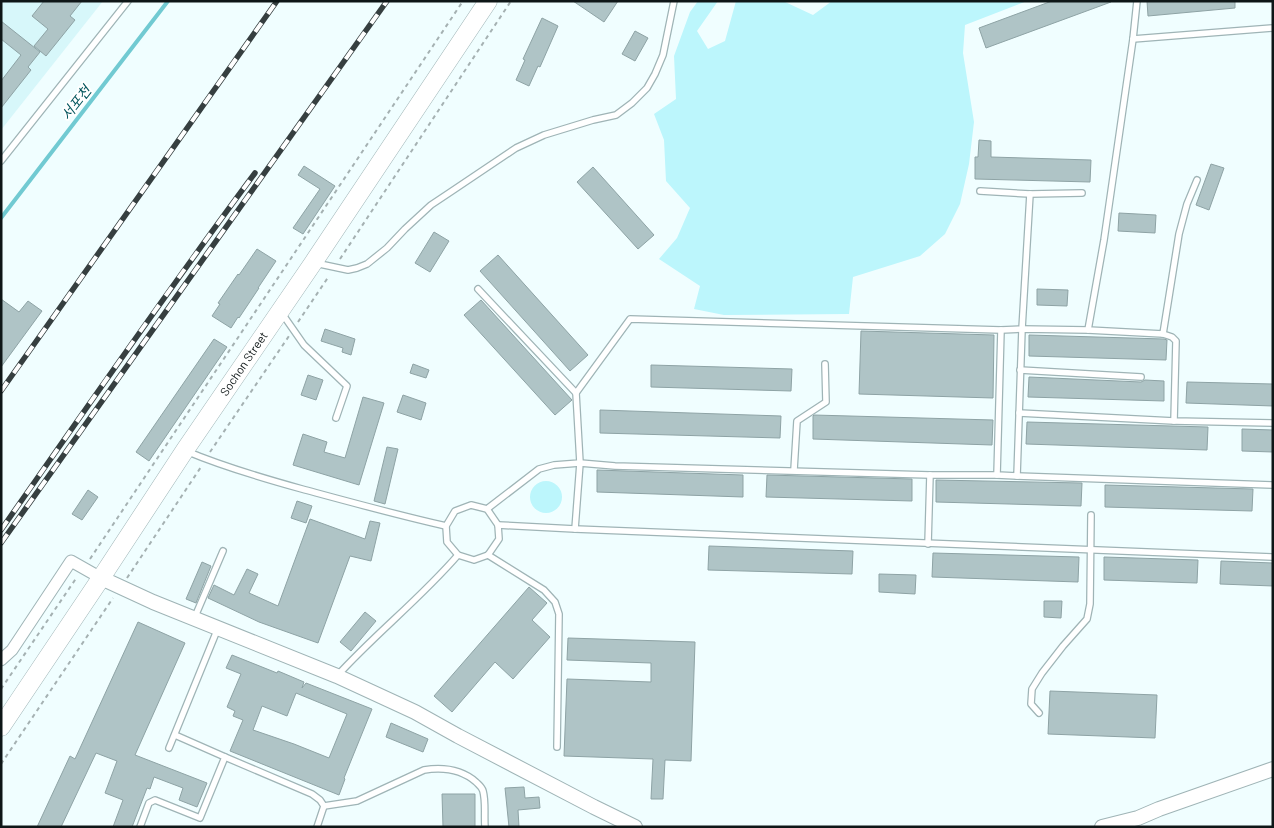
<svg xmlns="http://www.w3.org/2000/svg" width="1274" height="828" font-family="Barlow,'Noto Sans KR',sans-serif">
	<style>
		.built { fill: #d7f7fa }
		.green { fill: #bcf6fc }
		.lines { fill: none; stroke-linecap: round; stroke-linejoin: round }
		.stream { stroke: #71cad2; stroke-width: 4 }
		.building { fill: #afc4c6; stroke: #8ea3a5; fill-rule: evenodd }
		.service-casing { stroke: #9fb4b6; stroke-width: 8 }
		.minor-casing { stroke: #9fb4b6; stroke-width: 13 }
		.tertiary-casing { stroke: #9fb4b6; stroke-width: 16 }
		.primary-casing { stroke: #9fb4b6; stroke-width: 19 }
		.path { stroke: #a5b1b2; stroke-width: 2; stroke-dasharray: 4 4; stroke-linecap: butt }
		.service { stroke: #fff; stroke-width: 5.5 }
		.minor { stroke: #fff; stroke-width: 11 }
		.tertiary { stroke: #fff; stroke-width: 14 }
		.primary { stroke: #fff; stroke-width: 18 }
		.rail-casing { stroke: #363f40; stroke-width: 5.5 }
		.rail { stroke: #fff; stroke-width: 4; stroke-dasharray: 11; stroke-linecap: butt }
		.labels { text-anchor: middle; stroke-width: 4; stroke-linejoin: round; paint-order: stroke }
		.street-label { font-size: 12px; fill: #0e1617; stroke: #fff }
		.water-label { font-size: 14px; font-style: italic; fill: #04565d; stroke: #fff }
	</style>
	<rect width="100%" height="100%" fill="#f0feff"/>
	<path class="built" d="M1,1H103L1,130Z"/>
	<g class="green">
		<path d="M698,1H718L697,31L708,49L725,41L736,1H783L813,15L832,1H1027L965,25L963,53L974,122L969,164L960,204L945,234L920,256L853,277L849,314L724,315L694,309L700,286L659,259L677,238L690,208L666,181L664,140L654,114L676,99L674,56L690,12Z"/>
		<circle cx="546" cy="497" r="16"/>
	</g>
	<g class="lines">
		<path class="stream" d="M1,218L168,1"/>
	</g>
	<g class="building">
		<path d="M44,1H82L70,16L75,20L46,56L34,46L48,29L32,16Z"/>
		<path d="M573,1H618L604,22Z"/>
		<path d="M1052,1H1111V2L986,48L979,28Z"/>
		<path d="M1147,1H1235V8L1148,16Z"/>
		<path d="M542,18L558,26L540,67L538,66L529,86L516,80L525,60L523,59Z"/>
		<path d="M1,21L40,52L28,67L31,70L1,108V81L21,55L1,39Z"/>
		<path d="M635,31L648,38L635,61L622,54Z"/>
		<path d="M979,140L991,141V157L1091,160L1090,182L975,179V157H978Z"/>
		<path d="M1211,164L1224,168L1209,210L1196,205Z"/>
		<path d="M304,166L335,186L303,234L293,228L320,189L298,175Z"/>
		<path d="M593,167L654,235L638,249L577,182Z"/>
		<path d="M1119,213L1156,215L1155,233L1118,231Z"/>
		<path d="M434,232L449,241L430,272L415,263Z"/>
		<path d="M257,249L276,261L258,288H259L239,318L238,317L231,328L212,316L220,304L218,303L238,274L239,275Z"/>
		<path d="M498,255L588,355L570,371L480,271Z"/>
		<path d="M1037,289L1068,290L1067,306L1037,305Z"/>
		<path d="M1,299L19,312L28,301L42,311L1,367Z"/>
		<path d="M481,300L572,400L555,415L464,315Z"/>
		<path d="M325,329L355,339L351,355L342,352L343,348L321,341Z"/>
		<path d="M861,331L994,335L993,398L859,394Z"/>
		<path d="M1029,335L1164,339L1167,340L1166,360L1029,356Z"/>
		<path d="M214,339L227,347L149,461L136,452Z"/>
		<path d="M413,364L429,370L426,378L410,373Z"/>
		<path d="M651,365L792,369L791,391L651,387Z"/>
		<path d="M308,375L323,380L316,400L301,395Z"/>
		<path d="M1029,377L1141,382L1145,380L1164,381V401L1028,397Z"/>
		<path d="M1187,382L1273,384V406L1186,403Z"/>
		<path d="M403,395L426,403L421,420L397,412Z"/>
		<path d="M363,397L384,403L359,485L293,465L303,434L327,442L324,452L345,458Z"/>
		<path d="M600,410L781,416L780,438L600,433Z"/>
		<path d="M814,415L993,420L992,445L813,439V416Z"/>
		<path d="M1027,422L1208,427L1207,450L1026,444Z"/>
		<path d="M1242,429L1273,430V452L1242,451Z"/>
		<path d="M387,447L398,449L385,504L374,501Z"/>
		<path d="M597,470L743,475V497L597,492Z"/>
		<path d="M767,475L912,479V501L766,497Z"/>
		<path d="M936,480L1082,483L1081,506L936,502Z"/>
		<path d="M1105,485L1253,489L1252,511L1105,507Z"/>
		<path d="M88,490L98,497L82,520L72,514Z"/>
		<path d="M297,501L312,506L306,523L291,518Z"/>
		<path d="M310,519L365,539L370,521L380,523L371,561L350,556L318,643L259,622L208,598L214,585L234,595L247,569L258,574L249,593L278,606Z"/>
		<path d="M709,546L853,551L852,574L708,570Z"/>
		<path d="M933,553L1079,557L1078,582L932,577Z"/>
		<path d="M1104,557L1198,560L1197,583L1104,580Z"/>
		<path d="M1221,561L1273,563V586L1220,584Z"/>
		<path d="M202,562L211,566L196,603L186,599Z"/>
		<path d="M879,574L916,575L915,594L879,592Z"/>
		<path d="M529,587L547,603L532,620L550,637L513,679L495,662L452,712L434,696Z"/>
		<path d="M1044,601H1062L1061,618L1044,617Z"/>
		<path d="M365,612L376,621L351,651L340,642Z"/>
		<path d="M138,622L185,643L135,755L207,783L197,807L179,800L183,788L154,777L150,789L147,788L132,827H113L123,800L105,793L117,761L96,753L61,827H37L70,756L75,759Z"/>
		<path d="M568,638L695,642L691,761L665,760L663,799H651L653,759L564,756L567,679L651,682V663L567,660Z"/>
		<path d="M232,655L277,673L278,671L304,682L302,688L306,683L372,709L344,778L345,779L339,795L230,751L243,720L233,716L235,711L227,707L241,674L226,668ZM296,693L347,714L329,758L294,744L253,730L262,706L287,716Z"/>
		<path d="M1050,691L1157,695L1155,738L1048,734Z"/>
		<path d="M391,723L428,739L423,752L386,737Z"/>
		<path d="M524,787L525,798L539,797L540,808L518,810L519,827H509L505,788Z"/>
		<path d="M442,794H475V827H443Z"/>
	</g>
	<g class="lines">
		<defs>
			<g id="service">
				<path d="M1133,39L1273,28"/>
				<path d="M1,161L128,1"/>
				<path d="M980,191L1030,194L1082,193"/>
				<path d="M315,263L348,270L357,268L367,264L387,248L405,229L431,205L452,191L516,148L544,135L593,120L616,115L632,103L647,88L655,74L663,55L674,1"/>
				<path d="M478,289L576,393"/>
				<path d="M281,312L304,345L347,386L336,418"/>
				<path d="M1001,330L997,475L1017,476L1022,329L1088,330L1163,334L1179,234L1187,204L1197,180"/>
				<path d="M1088,330L1104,240L1133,39L1137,1"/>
				<path d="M1163,334L1172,337L1176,341L1174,421"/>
				<path d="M1020,370L1141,377"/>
				<path d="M1019,413L1174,421L1273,423"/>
				<path d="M186,451C224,467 262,478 302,489C350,502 397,515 446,526"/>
				<path d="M794,470L797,421L826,402L825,364"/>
				<path d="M1017,476L1273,485"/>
				<path d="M471,505L487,509L498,525L499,539L488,555L474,560L458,555L447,542L446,526L455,511Z"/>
				<path d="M487,509L539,469L554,465L580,463L576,393L630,319L1001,330L1022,329L1030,194"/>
				<path d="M498,525L575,529L1273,557"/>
				<path d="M575,529L580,463L615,466L930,475H997"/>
				<path d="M928,544L930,475"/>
				<path d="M488,555L544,590L555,602L559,614L557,747"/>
				<path d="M194,619L223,551"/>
				<path d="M337,676C375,634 420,599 458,555"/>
				<path d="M1039,713L1031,704L1032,689L1042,673L1063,646L1087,619L1090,604L1091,515"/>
				<path d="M169,748L218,628"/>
				<path d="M225,757L312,794L320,800L324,806L317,827"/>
				<path d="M324,806L357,801L424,770C443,767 461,769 476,782C479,785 482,787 483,791C486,802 484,816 485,827"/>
				<path d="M140,827L149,803L155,800L200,818L225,757L175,735"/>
			</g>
			<path id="minor" d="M1,660L12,650L71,561L101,578"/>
			<g id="tertiary">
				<path d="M101,578L153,602L337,676L415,712L458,736L594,807L635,827"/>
				<path d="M1102,827L1138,818L1159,809L1273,769"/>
			</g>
			<path id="primary" d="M1,727L101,578L185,450L313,263L488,1"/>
		</defs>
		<use href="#service" class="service-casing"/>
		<use href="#minor" class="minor-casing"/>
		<use href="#tertiary" class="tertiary-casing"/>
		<use href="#primary" class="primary-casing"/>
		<g class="path">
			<path d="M340,259L511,1"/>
			<path d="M298,322L329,276"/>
			<path d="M210,452L289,336"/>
			<path d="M90,559L463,1"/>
			<path d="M127,578L201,467"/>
			<path d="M1,689L77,577"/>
			<path d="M1,764L113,598"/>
		</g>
		<use href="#service" class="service"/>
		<use href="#minor" class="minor"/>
		<use href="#tertiary" class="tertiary"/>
		<use href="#primary" class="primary"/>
		<defs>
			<g id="rail">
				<path d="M1,391L277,1"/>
				<path d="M1,530C85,410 168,290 255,173"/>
				<path d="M1,543L387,1"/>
			</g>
		</defs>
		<use href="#rail" class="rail-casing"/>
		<use href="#rail" class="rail"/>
	</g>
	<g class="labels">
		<g class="street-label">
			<text transform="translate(244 364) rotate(-56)" y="4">Sochon Street</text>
		</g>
		<g class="water-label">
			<text transform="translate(76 103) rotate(-52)" y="5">서포천</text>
		</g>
	</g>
	<rect width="1274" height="828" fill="none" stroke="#0e1617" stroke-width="5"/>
</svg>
